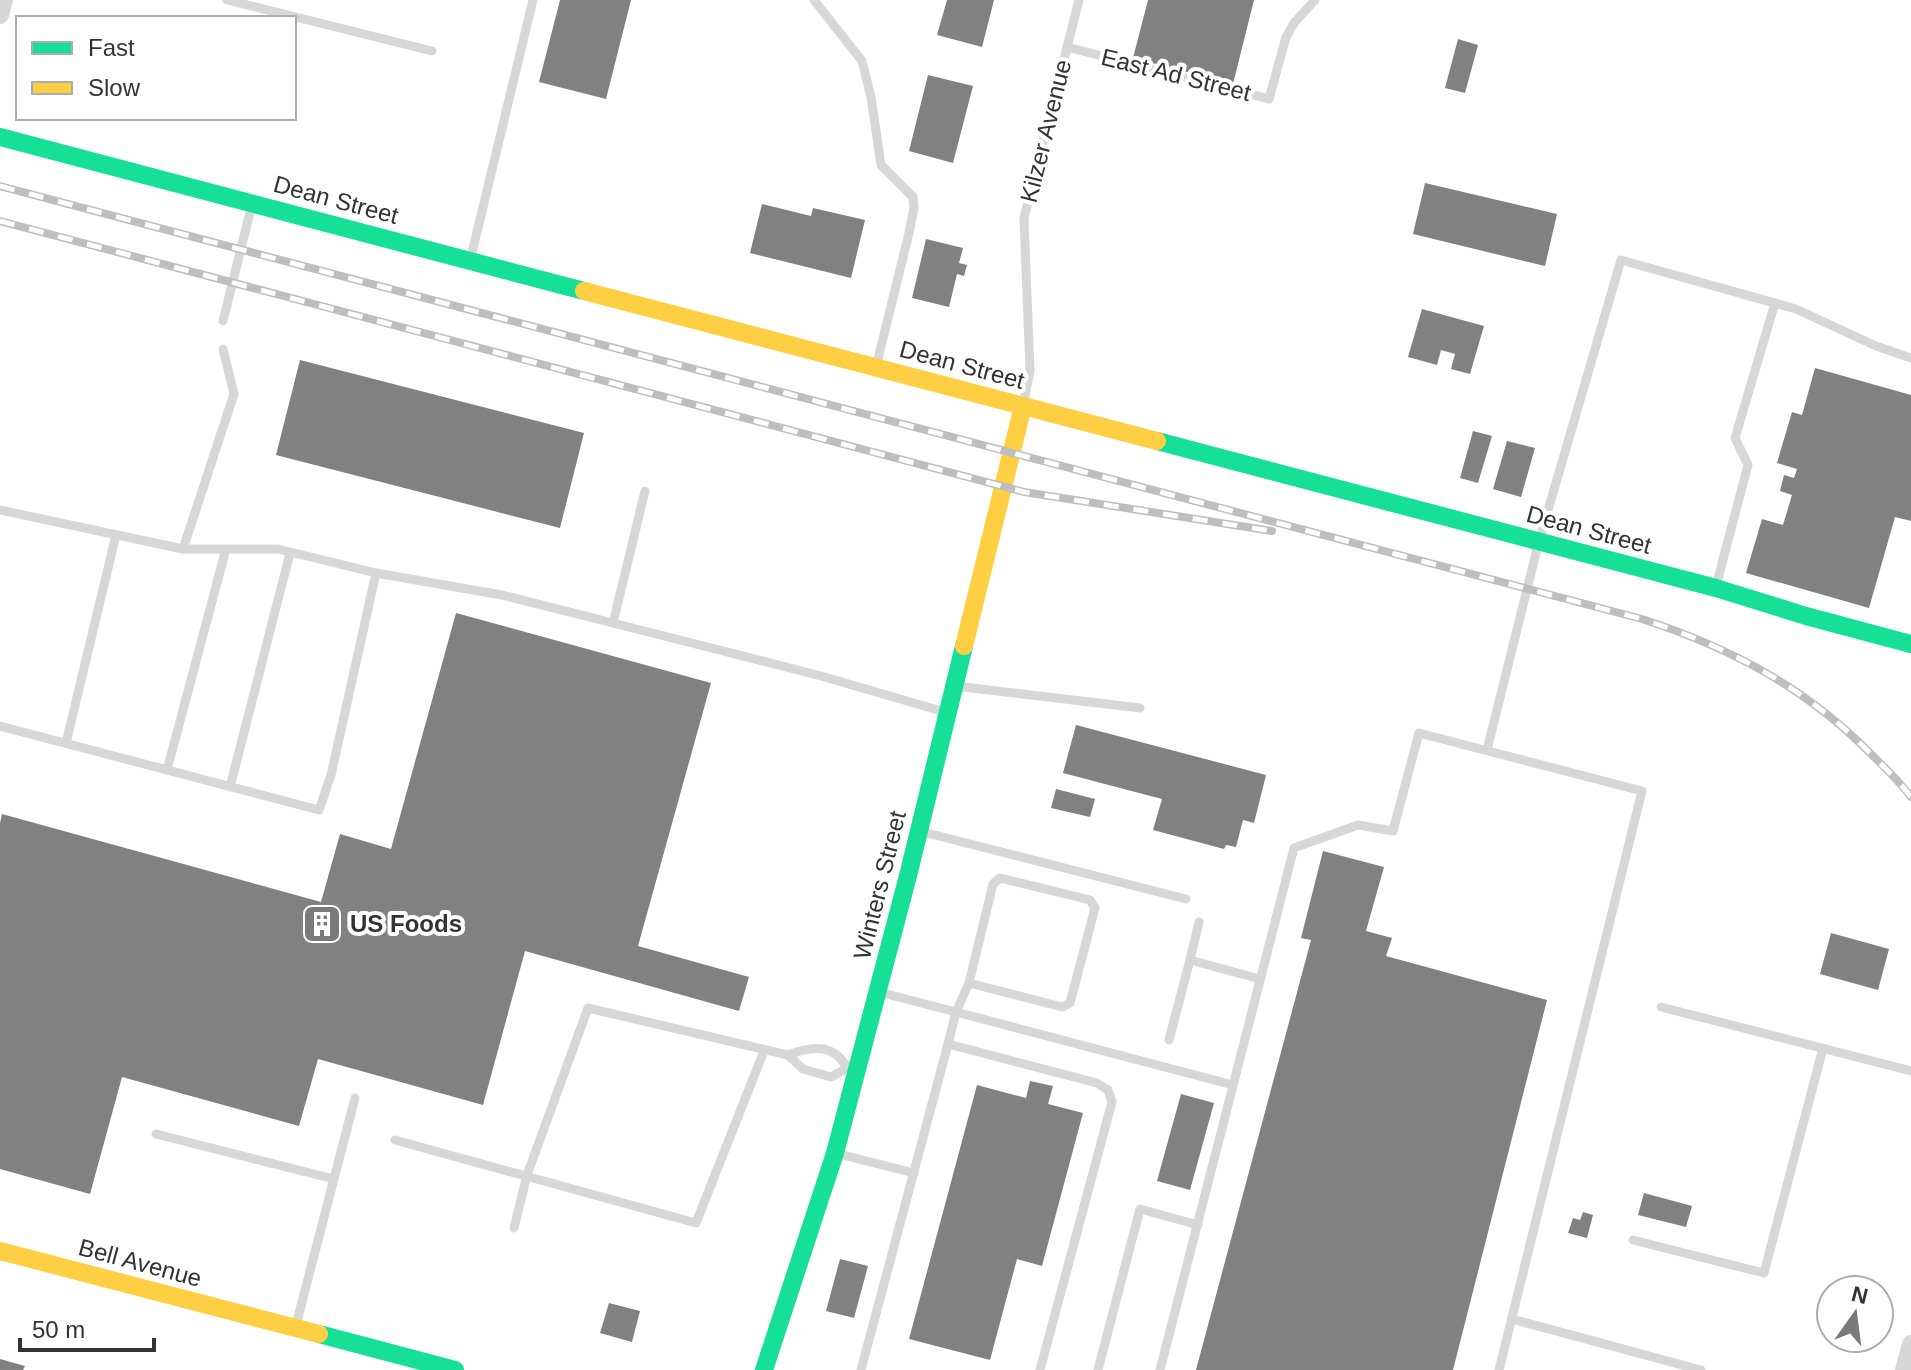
<svg xmlns="http://www.w3.org/2000/svg" width="1911" height="1370" font-family="Arial,sans-serif">
	<style>
		.building { fill: #818181 }
		.lines { fill: none; stroke-linecap: round; stroke-linejoin: round }
		.lane { stroke: #d7d7d7; stroke-width: 9 }
		.street { stroke: #d7d7d7; stroke-width: 18 }
		.fast { stroke: #16e098; stroke-width: 18 }
		.slow { stroke: #ffcf43; stroke-width: 18 }
		.rail-casing { stroke: #bebebe; stroke-width: 8 }
		.rail { stroke: #fff; stroke-width: 5; stroke-dasharray: 15; stroke-linecap: butt }
		.labels { text-anchor: middle; stroke-width: 8; stroke-linejoin: round; paint-order: stroke }
		.street-label { font-size: 24px; fill: #333; stroke: #fff }
		.poi-label { font-size: 24px; font-weight: bold; fill: #333; stroke: #fff; text-anchor: start }
	</style>
	<rect width="100%" height="100%" fill="#fff"/>
	<g class="building">
		<path d="M560,0H631L606,99L539,82Z"/>
		<path d="M947,0H994L982,47L937,35Z"/>
		<path d="M1148,0H1254L1233,84L1133,58Z"/>
		<path d="M1458,39L1478,45L1465,93L1445,88Z"/>
		<path d="M928,75L973,86L953,163L909,151Z"/>
		<path d="M1425,183L1557,214L1545,266L1413,234Z"/>
		<path d="M762,204L811,216L813,208L865,220L851,278L750,253Z"/>
		<path d="M926,239L963,248L959,263L967,265L964,276L957,274L949,307L912,298Z"/>
		<path d="M1422,309L1484,326L1470,374L1451,369L1455,354L1441,350L1437,365L1408,357Z"/>
		<path d="M300,360L584,433L560,528L276,455Z"/>
		<path d="M1815,368L1911,395V521L1895,517L1869,608L1746,573L1762,519L1783,525L1792,495L1780,491L1784,475L1794,478L1797,469L1777,463L1792,412L1802,415Z"/>
		<path d="M1473,431L1492,436L1478,483L1460,478Z"/>
		<path d="M1507,441L1535,448L1521,497L1493,489Z"/>
		<path d="M456,613L711,683L638,946L749,977L739,1011L525,951L483,1105L318,1059L299,1126L122,1077L90,1194L0,1169V823L2,814L321,902L340,834L391,849Z"/>
		<path d="M1076,725L1266,775L1254,823L1243,820L1236,847L1226,845L1224,849L1153,830L1162,799L1063,773Z"/>
		<path d="M1056,789L1095,799L1090,817L1051,808Z"/>
		<path d="M1323,851L1384,867L1366,931L1392,938L1386,956L1547,1000L1453,1370H1196L1311,940L1301,938Z"/>
		<path d="M1831,933L1889,949L1878,990L1820,974Z"/>
		<path d="M1030,1081L1053,1086L1048,1104L1083,1113L1042,1266L1017,1259L990,1360L909,1339L977,1085L1026,1098Z"/>
		<path d="M1181,1094L1214,1103L1190,1190L1157,1181Z"/>
		<path d="M1644,1193L1692,1206L1686,1227L1638,1215Z"/>
		<path d="M1583,1212L1593,1215L1587,1238L1568,1233L1573,1218L1580,1220Z"/>
		<path d="M840,1259L868,1266L854,1318L826,1311Z"/>
		<path d="M609,1303L640,1311L632,1342L600,1333Z"/>
		<path d="M0,1359L25,1366L23,1370H0Z"/>
	</g>
	<g class="lines">
		<g class="lane">
			<path d="M227,0L432,51"/>
			<path d="M814,0L862,61L871,97L881,165L913,197L914,208L909,233L876,367"/>
			<path d="M1067,47L1269,99L1286,37L1294,23L1315,0"/>
			<path d="M470,261L533,0"/>
			<path d="M223,321L252,204"/>
			<path d="M1023,405L1030,371L1024,218L1079,0"/>
			<path d="M645,491L613,623L821,676L945,712"/>
			<path d="M0,510L183,549H278L376,573L331,775L319,810L0,726"/>
			<path d="M183,549L234,394L223,349"/>
			<path d="M376,573L502,595L613,623"/>
			<path d="M1716,586L1748,465L1735,438L1775,303"/>
			<path d="M955,686L1140,708"/>
			<path d="M66,743L116,535"/>
			<path d="M1487,750L1539,541L1621,260L1796,309L1876,346L1911,358"/>
			<path d="M167,770L226,549"/>
			<path d="M230,787L290,553"/>
			<path d="M919,831L1186,899"/>
			<path d="M1190,960L1199,922"/>
			<path d="M969,983L1062,1007L1070,1003L1095,908L1090,900L1000,878L993,884L969,983L956,1012L1233,1085"/>
			<path d="M879,992L956,1012L948,1044"/>
			<path d="M1661,1007L1911,1071"/>
			<path d="M1169,1040L1190,960L1260,979"/>
			<path d="M788,1055L803,1069L831,1077L847,1068"/>
			<path d="M156,1134L334,1179"/>
			<path d="M395,1140L696,1223L764,1051"/>
			<path d="M835,1153L914,1173"/>
			<path d="M514,1228L527,1175L588,1008L788,1055C804,1049 825,1043 839,1057C845,1063 845,1067 853,1070"/>
			<path d="M1633,1240L1764,1273L1823,1048"/>
			<path d="M1512,1319L1701,1370"/>
			<path d="M296,1325L355,1098"/>
			<path d="M861,1370L948,1044L1097,1083L1108,1090L1112,1102L1040,1370"/>
			<path d="M1098,1370L1140,1209L1198,1225"/>
			<path d="M1160,1370L1294,848L1358,825L1393,831L1419,733L1642,791L1499,1370"/>
		</g>
		<g class="street">
			<path d="M0,15L4,0"/>
			<path d="M1904,1370L1911,1344"/>
		</g>
		<g class="fast">
			<path d="M0,137L584,291"/>
			<path d="M1157,441L1716,588L1806,616L1911,644"/>
			<path d="M319,1334L455,1370"/>
			<path d="M764,1370L835,1153L909,872L964,646"/>
		</g>
		<g class="slow">
			<path d="M584,291L1157,441"/>
			<path d="M964,646L1023,406"/>
			<path d="M0,1251L319,1334"/>
		</g>
		<defs>
			<g id="rail">
				<path d="M0,186L1642,619C1731,648 1807,688 1873,756C1886,769 1900,782 1911,797"/>
				<path d="M0,221L1024,492L1272,531"/>
			</g>
		</defs>
		<use href="#rail" class="rail-casing"/>
		<use href="#rail" class="rail"/>
	</g>
	<defs>
		<symbol id="building-square" viewBox="-11 -11 22 22"><rect x="-9" y="-9" width="18" height="18" rx="4" fill="#7a7a7a" stroke="#fff"/><path d="M-4-6H4V6H1V3H-1V6H-4ZM-2.5-4.3h1.7v1.8h-1.7ZM.8-4.3h1.7v1.8H.8ZM-2.5-1h1.7V.8h-1.7ZM.8-1h1.7V.8H.8Z" fill="#fff"/></symbol>
	</defs>
	<g fill-rule="evenodd">
		<use href="#building-square" x="300" y="902" width="44" height="44"/>
	</g>
	<g class="labels">
		<g class="street-label">
			<text transform="translate(1176 75) rotate(14)" y="8">East Ad Street</text>
			<text transform="translate(1046 131) rotate(-76)" y="8">Kilzer Avenue</text>
			<text transform="translate(336 200) rotate(15)" y="8">Dean Street</text>
			<text transform="translate(962 365) rotate(15)" y="8">Dean Street</text>
			<text transform="translate(1589 530) rotate(15)" y="8">Dean Street</text>
			<text transform="translate(880 885) rotate(-76)" y="8">Winters Street</text>
			<text transform="translate(140 1263) rotate(15)" y="8">Bell Avenue</text>
		</g>
		<g class="poi-label">
			<text x="350" y="932">US Foods</text>
		</g>
	</g>
	<rect x="16" y="16" width="280" height="104" fill="#ffffff" stroke="#adadad" stroke-width="2"/>
	<rect x="32" y="42" width="40" height="12" fill="#16e098" stroke="#adadad" stroke-width="2"/>
	<text x="88" y="56" font-size="24" fill="#333333">Fast</text>
	<rect x="32" y="82" width="40" height="12" fill="#ffcf43" stroke="#adadad" stroke-width="2"/>
	<text x="88" y="96" font-size="24" fill="#333333">Slow</text>
	<g transform="translate(1855 1314) rotate(14)"><circle r="38" fill="#ffffff" stroke="#adadad" stroke-width="2"/>
	<path d="M0-6L14 30L0 20L-14 30Z" fill="#7a7a7a"/>
	<text y="-12" font-size="22" font-weight="bold" text-anchor="middle" fill="#333333">N</text>
	</g>
	<path d="M20 1338v12h134v-12" fill="none" stroke="#333333" stroke-width="4"/>
	<text x="32" y="1338" font-size="24" fill="#333333" stroke="#ffffff" stroke-width="6" paint-order="stroke">50 m</text>
</svg>
